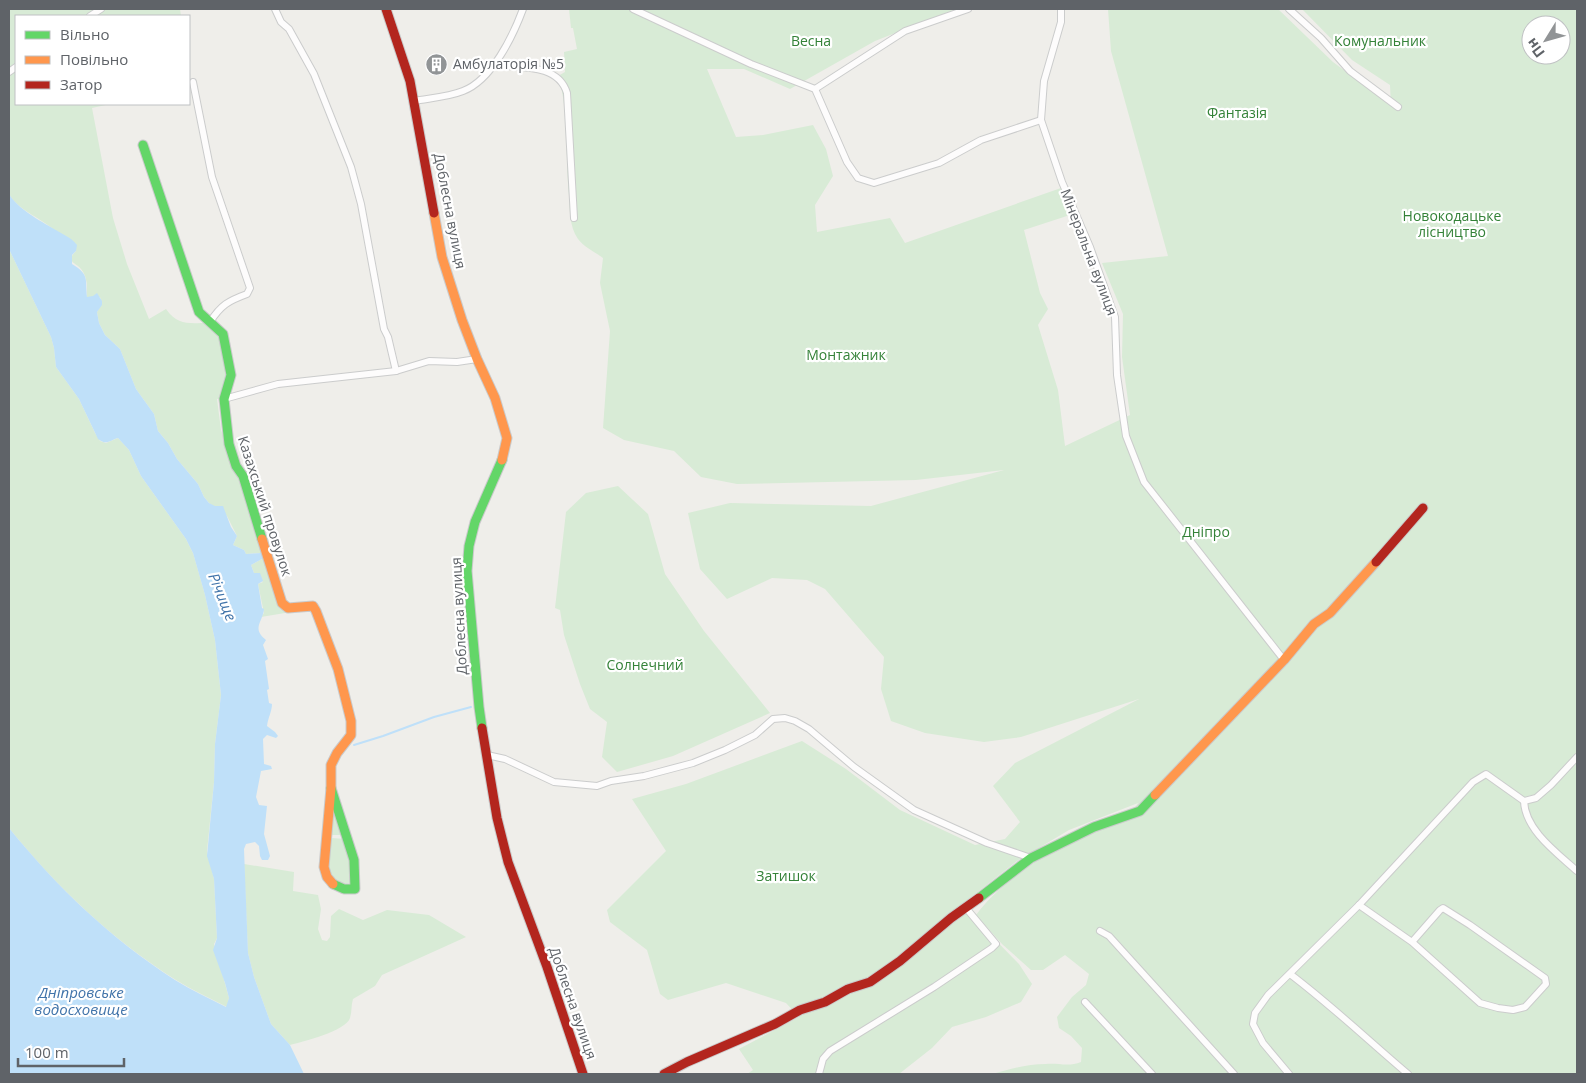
<svg xmlns="http://www.w3.org/2000/svg" width="1586" height="1083" font-family="'Open Sans',sans-serif">
	<style>
		.green { fill: #d8ebd6; fill-rule: evenodd }
		.water { fill: #bfe0f9 }
		.lines { fill: none; stroke-linecap: round; stroke-linejoin: round }
		.stream { stroke: #bfe0f9; stroke-width: 2 }
		.street-casing { stroke: #cbcccc; stroke-width: 8 }
		.fast-casing { stroke: #cacacb; stroke-width: 11 }
		.slow-casing { stroke: #cacacb; stroke-width: 11 }
		.jam-casing { stroke: #cacacb; stroke-width: 11 }
		.street { stroke: #fdfcfc; stroke-width: 6 }
		.fast { stroke: #63d668; stroke-width: 9 }
		.slow { stroke: #ff974d; stroke-width: 9 }
		.jam { stroke: #b3261e; stroke-width: 9 }
		.labels { text-anchor: middle; stroke-width: 4.5; stroke-linejoin: round; paint-order: stroke }
		.park-label { font-size: 14px; fill: #348238; stroke: #fff }
		.poi-label { font-size: 14px; fill: #5f6368; stroke: #fff; text-anchor: start }
		.street-label { font-size: 14px; fill: #5f6368; stroke: #fff }
		.water-label { font-size: 15px; font-style: italic; fill: #4174aa; stroke: #fff }
	</style>
	<rect width="100%" height="100%" fill="#efeeea"/>
	<g class="green">
		<path d="M9,9H180L181,16H16V104H110L92,108L113,218L127,264L149,319L166,309C178,326 189,323 208,323L220,335L228,373L223,398L217,399L221,430L240,484L248,481L284,601L291,612L261,617L264,613L258,584L263,582L254,573L251,565L262,559L261,553L246,554L244,550L233,545L237,536L227,516L209,503L204,497L198,484L177,459L168,443L158,431L154,414L136,389L120,349L105,335L99,323L97,312L102,303L100,297H87C86,291 88,285 86,280C86,277 83,271 81,269C75,262 65,262 76,251C68,244 61,235 53,229C39,217 18,210 9,194Z"/>
		<path d="M569,9H956L875,41L790,89L744,69H707L736,137L763,135L813,125L826,149L833,176L815,205L817,232L890,218L905,243L1061,188L1073,214L1024,230L1040,293L1048,309L1038,325L1058,390L1065,446L1130,415L1122,357L1123,314L1102,263L1168,256L1111,51L1108,9H1278L1333,62L1391,105L1390,85L1352,60L1302,9H1577V1074H992C1010,1069 1027,1064 1046,1064C1059,1063 1069,1067 1081,1062L1082,1048L1071,1036L1059,1028L1057,1017L1072,997L1086,985L1089,974L1065,955L1043,970H1031L1002,944L976,915C1004,878 1048,851 1090,831C1113,821 1123,828 1138,803L1069,830L1017,861L961,905L1019,964L1032,984L1021,1002L986,1017L952,1027L932,1048L899,1074H747L753,1070L739,1049L799,1017L786,1003L726,983L668,1000L660,994L647,950L610,922L607,910L666,851L632,799L686,784L802,741L846,769L900,810L975,845L1005,839L1020,822L993,786L1015,763L1139,699L1021,737L984,742L925,733L891,721L881,689L884,657L825,589L807,580L772,578L727,599L700,569L688,513L730,503L871,506L1004,470L916,480L737,484L701,477L674,451L624,440L603,428L610,331L600,283L603,258C595,252 584,247 578,239C569,226 570,210 569,195C565,156 570,114 558,76L565,72L564,52L577,49L573,28H571ZM1531,25H1561V55H1531Z"/>
		<path d="M9,249L51,337L54,348L56,367L79,399L95,433L100,441L106,443L118,438L129,450L141,476L186,539L193,553L205,595L215,640L221,695L215,744L214,782L207,851L214,879L217,938L214,944L229,998L227,1007C210,998 192,990 176,980C111,939 57,887 9,828Z"/>
		<path d="M618,486L648,514L665,574L704,631L770,713L673,756L617,772L602,757L607,722L590,709L580,684L564,635L560,610L555,608L566,512L586,493Z"/>
		<path d="M334,808L344,833L341,835H331V810Z"/>
		<path d="M331,838L346,839L352,862L353,880L350,883C320,889 327,858 329,840Z"/>
		<path d="M244,864L294,872L293,891L318,895L321,909L318,929L322,940L327,941L330,937L331,916L339,909L363,920L387,910L429,915L466,937L382,975L375,986L353,999C351,1005 352,1012 350,1018C346,1031 302,1042 290,1045L271,1024L254,977L248,953Z"/>
	</g>
	<path class="water" d="M9,194C18,209 39,220 54,229C62,234 71,237 77,245L76,251L72,255V264C90,275 85,279 87,297L93,296L97,293L102,301V305L97,312L99,323L105,335L120,349L136,389L154,414L158,431L168,443L177,459L198,484L204,497L209,503L215,506H223L231,527L237,536L233,545L244,550L246,554L261,553L263,555L262,559L251,565L254,573H260L263,581L258,584L262,608L264,609C263,622 251,628 266,640L263,645L268,659L265,661L269,689L267,690L269,703L272,704C272,711 268,718 267,726L275,732L278,736L276,738L267,735L263,739L264,764L271,766L272,769L261,771L256,797L259,805L267,806L264,834L270,856L268,860H262L260,856L259,846L255,842L246,844L244,849L248,953L254,977L271,1024L290,1045L304,1074H9V828C58,888 110,938 175,980C191,990 209,998 226,1007L229,998L225,983L213,950L217,938L214,879L207,856L214,782L215,744L221,695L215,640L205,595L193,553L186,539L141,476L129,450L118,438C110,440 107,446 98,439L79,399L56,367L54,348L51,337L9,249Z"/>
	<g class="lines">
		<path class="stream" d="M354,745L383,736L434,717L471,707"/>
		<defs>
			<g id="street">
				<path d="M275,9L281,22L289,29L314,74L351,167L361,204L384,329L388,337L396,371"/>
				<path d="M633,9L751,64L815,89L847,162L858,178L874,183L939,163L981,140L1041,120"/>
				<path d="M1061,9V22L1044,81L1041,120L1062,182L1090,247L1115,317L1117,375L1126,436L1144,482L1284,660"/>
				<path d="M1289,9L1321,38L1350,71L1398,107"/>
				<path d="M90,16L101,9"/>
				<path d="M495,65C519,68 558,63 567,93L574,218"/>
				<path d="M9,72L16,67"/>
				<path d="M193,82L212,177L250,288L247,294C228,301 221,305 210,322"/>
				<path d="M815,89L905,31L968,9"/>
				<path d="M414,101C430,98 448,97 463,91C492,80 513,36 523,9"/>
				<path d="M224,399L278,384L396,371L429,361L457,362L477,359"/>
				<path d="M487,755L505,759L554,782L597,786L611,781L644,776L693,763L725,750L755,735L773,719L785,718L795,721L809,729L854,767L914,810L987,843L1031,858"/>
				<path d="M1524,801C1525,830 1557,853 1577,871"/>
				<path d="M1359,905L1412,942L1480,1003L1498,1008L1513,1010L1525,1007L1546,984L1545,978L1470,925L1443,908L1440,910L1412,942"/>
				<path d="M1100,931L1109,936L1234,1074"/>
				<path d="M1290,974C1331,1005 1369,1041 1408,1074"/>
				<path d="M1085,1002L1152,1074"/>
				<path d="M819,1074L823,1059L830,1051L934,987L992,948L996,944L966,908"/>
				<path d="M1289,1074L1263,1043L1253,1024L1255,1013L1268,995L1359,905L1473,782L1486,774L1524,801L1536,798L1551,785L1577,757"/>
			</g>
			<g id="fast">
				<path d="M143,145L199,312L223,334L231,375L224,399L229,444L236,466L243,476L262,539"/>
				<path d="M482,728L479,707L467,571L469,546L475,522L502,460"/>
				<path d="M331,788L354,860L355,889H344L333,884"/>
				<path d="M979,898L1031,858L1094,827L1140,811L1155,795"/>
			</g>
			<g id="slow">
				<path d="M434,213L442,257L462,320L477,359L495,398L507,438L502,460"/>
				<path d="M262,539L282,603L288,608L313,606L316,611L338,669L351,721V735L337,753L331,765V788L324,867L327,877L333,884"/>
				<path d="M1155,795L1284,660L1314,624L1330,613L1376,562"/>
			</g>
			<g id="jam">
				<path d="M386,9L410,81L434,213"/>
				<path d="M1376,562L1423,508"/>
				<path d="M482,728L497,818L508,862L547,967L583,1074"/>
				<path d="M664,1074L687,1062L775,1024L800,1010L825,1002L848,989L870,982L900,961L951,918L979,898"/>
			</g>
		</defs>
		<use href="#street" class="street-casing"/>
		<use href="#fast" class="fast-casing"/>
		<use href="#slow" class="slow-casing"/>
		<use href="#jam" class="jam-casing"/>
		<use href="#street" class="street"/>
		<use href="#fast" class="fast"/>
		<use href="#slow" class="slow"/>
		<use href="#jam" class="jam"/>
	</g>
	<defs>
		<symbol id="building-disc" viewBox="-11 -11 22 22"><circle r="9.5" fill="#919496" stroke="#fff"/><path d="M-4-6H4V6H1V3H-1V6H-4ZM-2.5-4.3h1.7v1.8h-1.7ZM.8-4.3h1.7v1.8H.8ZM-2.5-1h1.7V.8h-1.7ZM.8-1h1.7V.8H.8Z" fill="#fff"/></symbol>
	</defs>
	<g fill-rule="evenodd">
		<use href="#building-disc" x="424" y="52" width="25" height="25"/>
	</g>
	<g class="labels">
		<g class="park-label">
			<text x="811" y="46">Весна</text>
			<text x="1380" y="46">Комунальник</text>
			<text x="1237" y="118">Фантазія</text>
			<text x="1452" y="221">Новокодацьке<tspan x="1452" dy="16">лісництво</tspan></text>
			<text x="846" y="360">Монтажник</text>
			<text x="1206" y="537">Дніпро</text>
			<text x="645" y="670">Солнечний</text>
			<text x="786" y="881">Затишок</text>
		</g>
		<g class="poi-label">
			<text x="453" y="69">Амбулаторія №5</text>
		</g>
		<g class="street-label">
			<text transform="translate(450 211) rotate(79)" y="5">Доблесна вулиця</text>
			<text transform="translate(1089 252) rotate(69)" y="5">Мінеральна вулиця</text>
			<text transform="translate(265 506) rotate(72)" y="5">Казахський провулок</text>
			<text transform="translate(459 616) rotate(-93)" y="5">Доблесна вулиця</text>
			<text transform="translate(573 1003) rotate(71)" y="5">Доблесна вулиця</text>
		</g>
		<g class="water-label">
			<text transform="translate(222 597) rotate(68)" y="5">Річище</text>
			<text x="81" y="998">Дніпровське<tspan x="81" dy="17">водосховище</tspan></text>
		</g>
	</g>
	<rect width="1586" height="1083" fill="none" stroke="#5f6368" stroke-width="20"/>
	<rect x="15" y="15" width="175" height="90" fill="#ffffff" stroke="#bfc1c3"/>
	<rect x="25" y="31" width="25" height="8" fill="#63d668" stroke="#bfc1c3"/>
	<text x="60" y="40" font-size="15" fill="#5f6368">Вільно</text>
	<rect x="25" y="56" width="25" height="8" fill="#ff974d" stroke="#bfc1c3"/>
	<text x="60" y="65" font-size="15" fill="#5f6368">Повільно</text>
	<rect x="25" y="81" width="25" height="8" fill="#b3261e" stroke="#bfc1c3"/>
	<text x="60" y="90" font-size="15" fill="#5f6368">Затор</text>
	<g transform="translate(1546 40) rotate(233)"><circle r="24" fill="#ffffff" stroke="#bfc1c3"/>
	<path d="M0-4L9 19L0 12L-9 19Z" fill="#919496"/>
	<text y="-8" font-size="14" font-weight="bold" text-anchor="middle" fill="#5f6368">Пн</text>
	</g>
	<path d="M18 1058v8h106v-8" fill="none" stroke="#5f6368" stroke-width="2.5"/>
	<text x="25" y="1058" font-size="15" fill="#5f6368" stroke="#ffffff" stroke-width="4" paint-order="stroke">100 m</text>
</svg>
